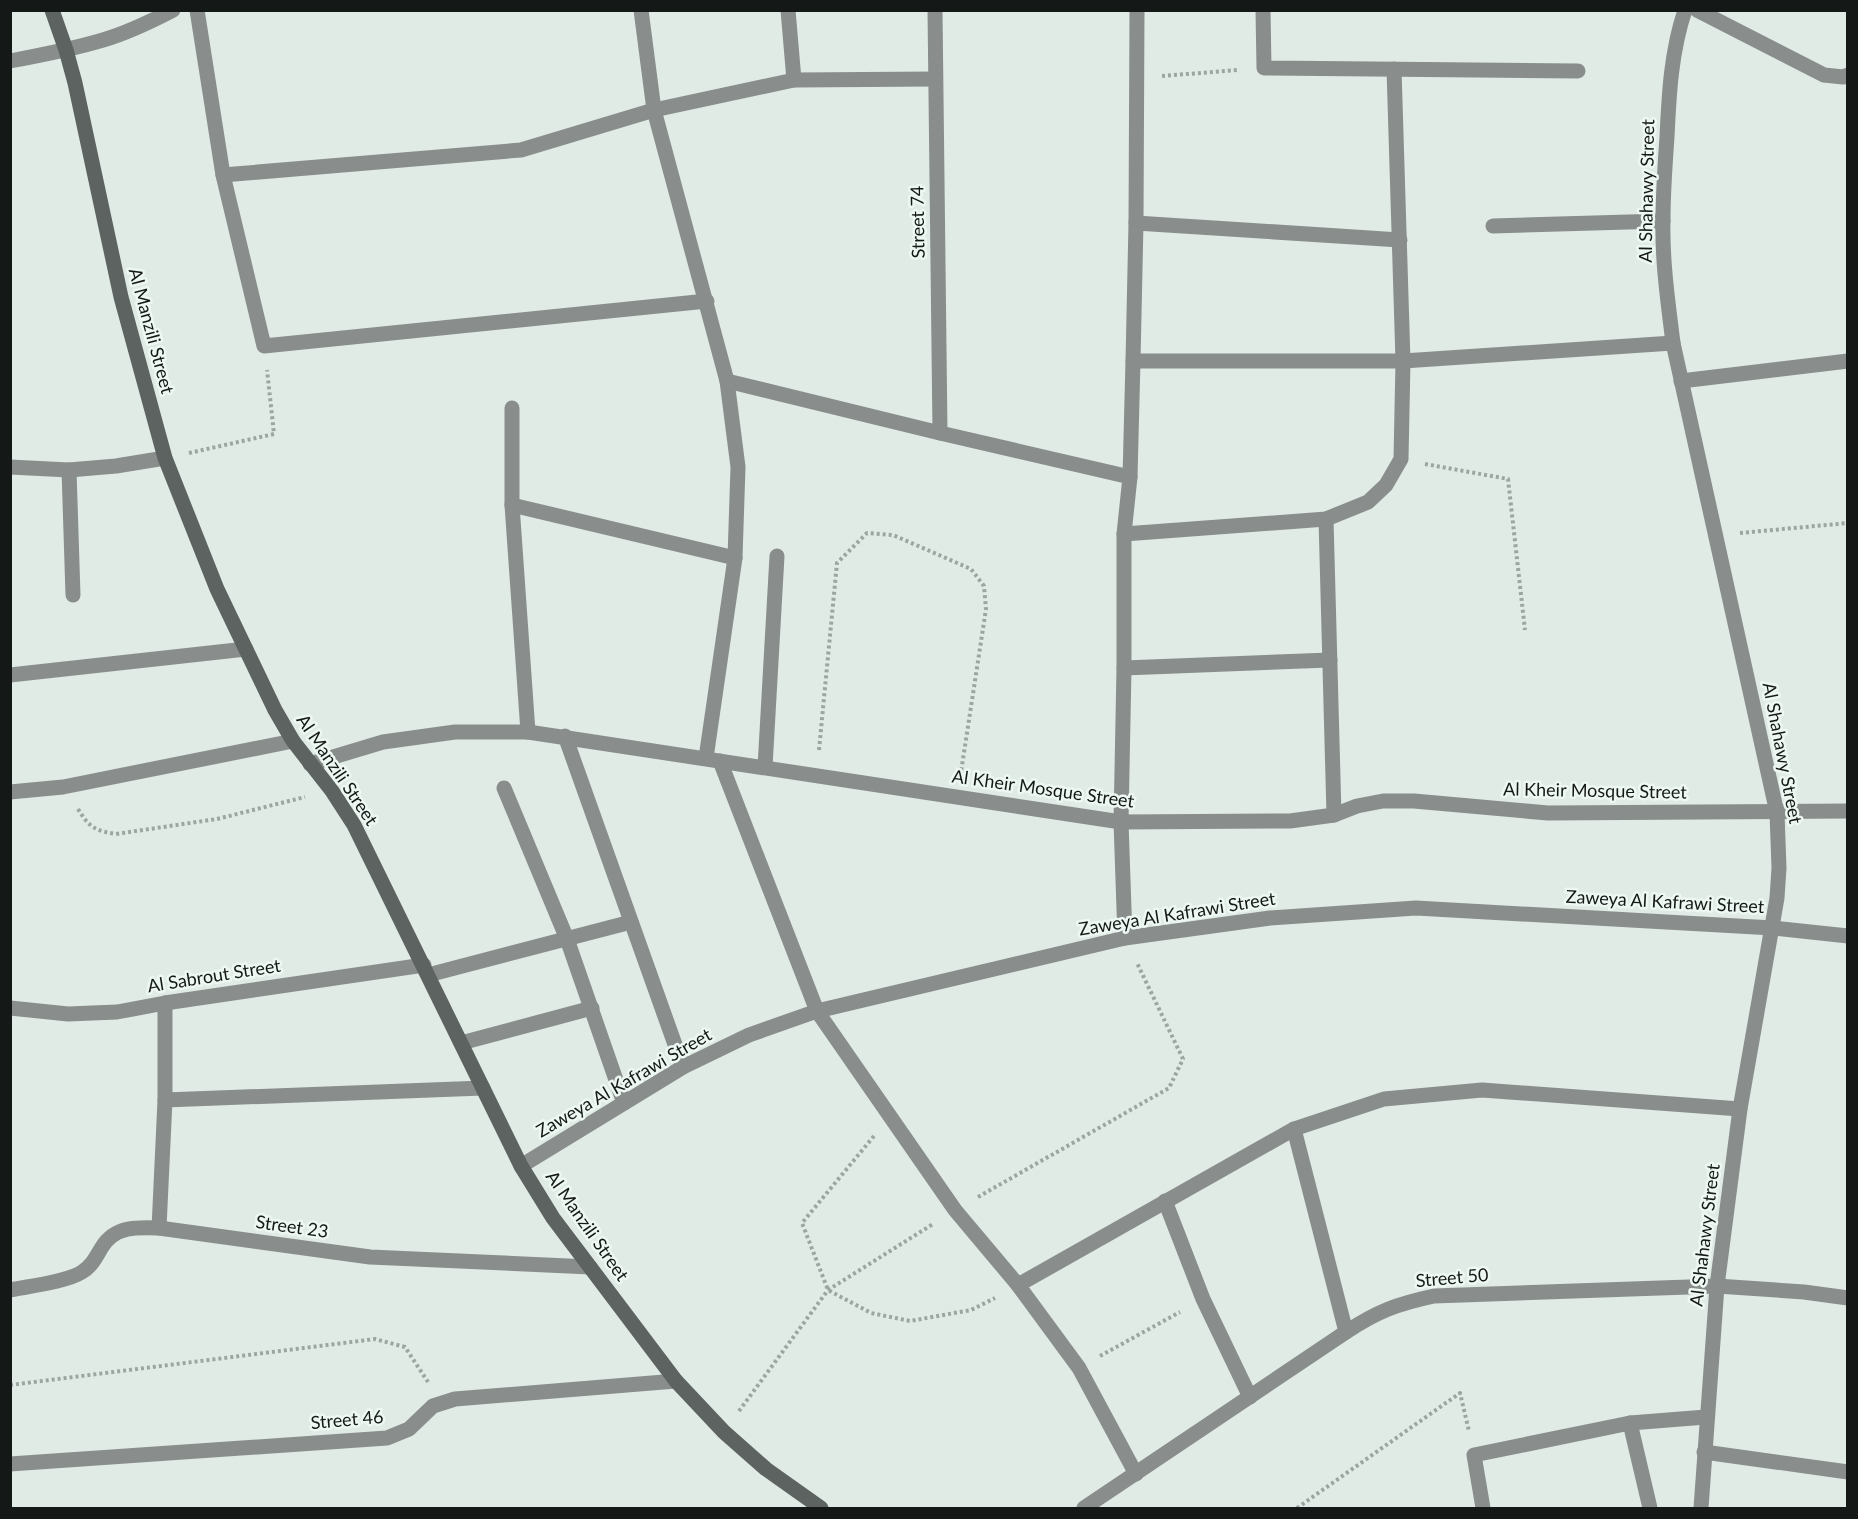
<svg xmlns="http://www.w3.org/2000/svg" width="1858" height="1519" font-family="Lato,sans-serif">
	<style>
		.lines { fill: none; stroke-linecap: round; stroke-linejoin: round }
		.path { stroke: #9ca5a1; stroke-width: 4; stroke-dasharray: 3 3; stroke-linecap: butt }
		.street { stroke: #898e8c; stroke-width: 15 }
		.secondary { stroke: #5d6360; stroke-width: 15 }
		.labels { text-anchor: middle; stroke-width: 5; stroke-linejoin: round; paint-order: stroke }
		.street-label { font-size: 18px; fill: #141816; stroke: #edf8f3 }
	</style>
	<rect width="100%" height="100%" fill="#e0ebe6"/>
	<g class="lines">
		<g class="path">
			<path d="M1162,76L1238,70"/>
			<path d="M189,453L274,434L267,370"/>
			<path d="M1425,464L1508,479L1525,630"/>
			<path d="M1740,533L1848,523"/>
			<path d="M819,750L837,563L867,533L893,535L971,569L984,586L986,609L961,772"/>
			<path d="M78,809C89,827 95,831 116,834L217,819L305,797"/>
			<path d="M874,1136L802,1223L828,1290L871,1313L910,1321L971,1310L995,1298"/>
			<path d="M978,1197L1169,1088L1183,1059L1137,963"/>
			<path d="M1100,1356L1180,1312"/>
			<path d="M10,1385L375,1339L405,1347L428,1382"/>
			<path d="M739,1411L828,1290L933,1224"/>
			<path d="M1297,1508L1460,1393L1469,1431"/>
		</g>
		<g class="street">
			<path d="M197,10L223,175L264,346L707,301"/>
			<path d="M641,10L654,110L727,381L738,467L735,558L706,758"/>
			<path d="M788,10L794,80"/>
			<path d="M935,10L940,433"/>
			<path d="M1263,10L1264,68L1578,71"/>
			<path d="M1685,10C1671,52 1669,94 1667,137C1665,165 1663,192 1663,220C1662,261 1668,302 1673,343L1777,813L1779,868L1777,898L1740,1109L1717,1286L1701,1508"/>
			<path d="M1697,10L1824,75L1843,77L1848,75"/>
			<path d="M10,61C42,55 73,49 103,40C127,33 150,22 173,10"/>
			<path d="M223,175L521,150L654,110L794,80L935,79"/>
			<path d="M1136,223L1400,240"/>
			<path d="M1493,226L1663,221"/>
			<path d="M1133,361H1403L1673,343"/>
			<path d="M727,381L940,433L1130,477"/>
			<path d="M1681,381L1848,361"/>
			<path d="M512,408V505L528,732"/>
			<path d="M10,467L69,470L116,466L165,458"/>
			<path d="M69,470L73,595"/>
			<path d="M512,505L735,558"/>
			<path d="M1326,519L1334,815"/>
			<path d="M1124,534L1326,519L1368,502L1386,485L1401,459L1403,361L1394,69"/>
			<path d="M1124,668L1330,660"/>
			<path d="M10,675L246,649"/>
			<path d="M565,736L683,1067"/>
			<path d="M720,761L817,1011L955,1210L1018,1285L1079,1368L1136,1474"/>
			<path d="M310,764L383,742L455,732H528L1121,822L1290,821L1334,815L1357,806L1383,801H1414L1548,813L1848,811"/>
			<path d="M765,767L777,556"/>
			<path d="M504,788L567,939L624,1103"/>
			<path d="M10,792L63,787L293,741"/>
			<path d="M1125,938L1121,822L1124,668V534L1130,477L1133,361L1136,223L1137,10"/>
			<path d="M428,975L631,922"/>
			<path d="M10,1008L68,1014L117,1012L165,1003L424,965"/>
			<path d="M461,1043L592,1008"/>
			<path d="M165,1100L483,1088"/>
			<path d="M1294,1129L1346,1332"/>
			<path d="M521,1166L683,1067L749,1035L817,1011L1125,938L1270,918L1416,908L1773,928L1848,936"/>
			<path d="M1165,1201L1203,1299L1250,1397"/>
			<path d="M159,1228L165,1100V1003"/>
			<path d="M1018,1285L1294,1129L1384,1099L1482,1090L1740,1109"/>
			<path d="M10,1290C30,1286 66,1282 82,1272C92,1266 96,1257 102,1247C115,1226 137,1227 159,1228L370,1257L590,1267"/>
			<path d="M1630,1423L1650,1508"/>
			<path d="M1704,1452L1848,1472"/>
			<path d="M10,1464L387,1438L409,1429L433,1406L455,1399L676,1381"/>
			<path d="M1084,1508L1346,1332C1378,1311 1397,1304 1434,1296L1717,1286L1804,1292L1848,1298"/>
			<path d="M1483,1508L1474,1455L1630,1423L1706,1417"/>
		</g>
		<path class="secondary" d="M52,10L66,50L75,83L121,297L165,458L217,589L275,710L293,741L332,791L354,825L521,1166L553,1218L676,1381L724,1432L766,1469L821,1508"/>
	</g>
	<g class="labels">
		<g class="street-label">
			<text transform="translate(1647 191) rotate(-89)" y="6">Al Shahawy Street</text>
			<text transform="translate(918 222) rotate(-91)" y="6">Street 74</text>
			<text transform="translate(151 331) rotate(75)" y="6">Al Manzili Street</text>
			<text transform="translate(1782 753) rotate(79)" y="6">Al Shahawy Street</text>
			<text transform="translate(337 770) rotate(56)" y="6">Al Manzili Street</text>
			<text transform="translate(1043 789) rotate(8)" y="6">Al Kheir Mosque Street</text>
			<text transform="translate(1595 791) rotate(1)" y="6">Al Kheir Mosque Street</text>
			<text transform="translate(1665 902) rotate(3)" y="6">Zaweya Al Kafrawi Street</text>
			<text transform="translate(1177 914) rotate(-9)" y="6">Zaweya Al Kafrawi Street</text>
			<text transform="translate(214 976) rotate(-9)" y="6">Al Sabrout Street</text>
			<text transform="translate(624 1083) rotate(-30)" y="6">Zaweya Al Kafrawi Street</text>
			<text transform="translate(587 1226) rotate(55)" y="6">Al Manzili Street</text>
			<text transform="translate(292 1227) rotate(8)" y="6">Street 23</text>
			<text transform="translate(1705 1235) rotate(-83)" y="6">Al Shahawy Street</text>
			<text transform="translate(1452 1278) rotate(-5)" y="6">Street 50</text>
			<text transform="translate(347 1420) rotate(-5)" y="6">Street 46</text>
		</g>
	</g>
	<rect width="1858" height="1519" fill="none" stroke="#141816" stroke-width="24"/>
</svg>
